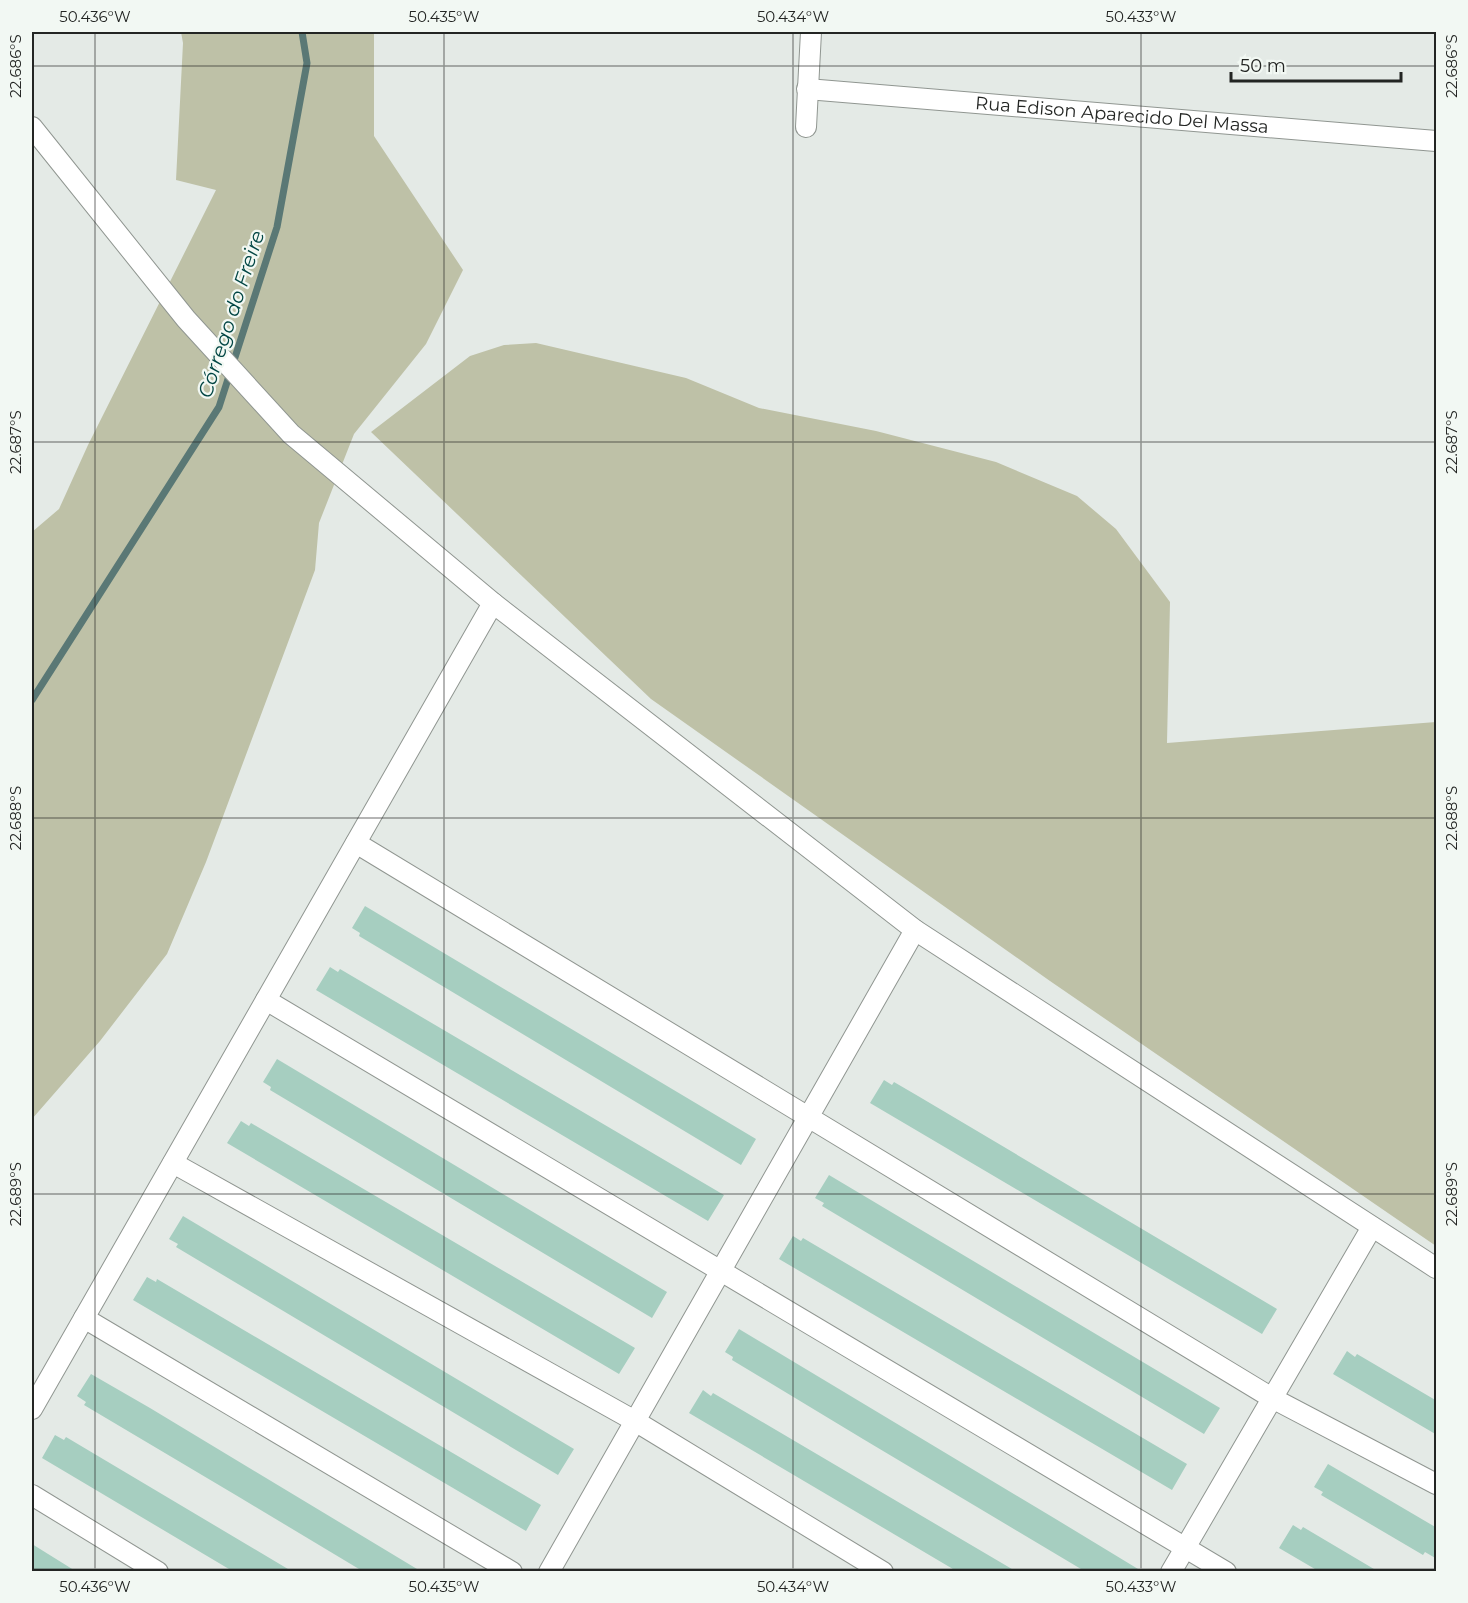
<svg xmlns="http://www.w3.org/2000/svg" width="1468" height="1603" font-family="Montserrat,sans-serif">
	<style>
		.green { fill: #bec1a7 }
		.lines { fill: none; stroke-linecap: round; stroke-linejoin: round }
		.stream { stroke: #5a7875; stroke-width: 7 }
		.building { fill: #a6cec0 }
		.street-casing { stroke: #909691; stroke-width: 22 }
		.street { stroke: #fff; stroke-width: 20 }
		.ticks { fill: none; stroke: #232523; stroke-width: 1.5; stroke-opacity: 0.45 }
		.labels { text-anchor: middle; stroke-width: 4.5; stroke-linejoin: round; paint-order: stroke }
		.street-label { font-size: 18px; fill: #232523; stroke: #f2f8f3 }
		.water-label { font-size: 20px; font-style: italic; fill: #004543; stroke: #f2f8f3 }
		.neatline { fill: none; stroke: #232523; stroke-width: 2 }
		.ticks-label { font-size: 15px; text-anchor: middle; fill: #232523 }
	</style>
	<rect width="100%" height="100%" fill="#e4eae6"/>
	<g class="green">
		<path d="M181,32H374V136L463,270L426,344L354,434L319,523L315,570L206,862L167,954L100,1041L32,1119V532L59,509L88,445L216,190L176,180L183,43Z"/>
		<path d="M536,343L686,378L759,408L876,431L996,462L1077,496L1116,529L1170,602L1167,743L1436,722V1246L1050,981L651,699L371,432L470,356L504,345Z"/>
	</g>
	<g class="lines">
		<path class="stream" d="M32,700L219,407L277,227L307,63L302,32"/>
	</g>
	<g class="building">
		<path d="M365,906L756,1139L741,1165L359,936L360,933L352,928Z"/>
		<path d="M330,967L338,972L340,969L724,1195L708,1221L316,990Z"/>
		<path d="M277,1059L667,1292L652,1318L270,1090L271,1087L263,1082Z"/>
		<path d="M884,1080L892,1085L894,1082L918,1096L1277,1309L1262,1334L870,1103Z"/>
		<path d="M241,1121L249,1126L251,1123L635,1348L619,1374L227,1143Z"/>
		<path d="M829,1175L1220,1408L1204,1434L822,1206L824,1203L815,1198Z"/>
		<path d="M183,1216L574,1449L558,1475L176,1247L178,1244L169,1239Z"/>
		<path d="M793,1236L801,1241L803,1238L1187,1464L1172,1490L779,1259Z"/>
		<path d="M147,1277L156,1282L157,1279L541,1505L526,1531L133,1300Z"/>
		<path d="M739,1329L1054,1518L1143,1572H1086L863,1439L732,1360L733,1357L725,1352Z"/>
		<path d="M1347,1351L1355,1357L1357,1354L1437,1401V1435L1333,1374Z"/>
		<path d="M91,1374L150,1408L422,1572H364L239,1497L84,1405L86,1402L77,1396Z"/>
		<path d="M703,1390L711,1396L713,1393L1017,1572H958L689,1413Z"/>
		<path d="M55,1435L64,1440L66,1437L293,1572H234L42,1458Z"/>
		<path d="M1328,1464L1437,1528V1559L1425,1552L1423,1555L1321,1495L1323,1492L1314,1487Z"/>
		<path d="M1293,1525L1301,1530L1303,1527L1379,1572H1320L1279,1548Z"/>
		<path d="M32,1544L77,1572H32Z"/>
	</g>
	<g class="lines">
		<defs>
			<g id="street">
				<path id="s1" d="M807,89L1436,141"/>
				<path d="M32,127L186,319L291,434L493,603L915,930L1436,1268"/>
				<path d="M806,127L811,32"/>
				<path d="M356,843L1272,1398L1436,1484"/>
				<path d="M266,1000L1226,1572"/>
				<path d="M173,1163L635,1421L883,1572"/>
				<path d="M84,1318L512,1572"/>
				<path d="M32,1409L493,603"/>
				<path d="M32,1495L158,1572"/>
				<path d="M549,1572L915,930"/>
				<path d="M1171,1572L1372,1227"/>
			</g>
		</defs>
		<use href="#street" class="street-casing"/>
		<use href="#street" class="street"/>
	</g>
	<path class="ticks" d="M95,32V1572M444,32V1572M793,32V1572M1141,32V1572M32,66H1436M32,442H1436M32,818H1436M32,1194H1436M32,1569H1436"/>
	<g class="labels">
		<g class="street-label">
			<text dy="6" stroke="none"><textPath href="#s1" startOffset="316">Rua Edison Aparecido Del Massa</textPath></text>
		</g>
		<g class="water-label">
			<text transform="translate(231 314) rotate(-72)" y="7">Córrego do Freire</text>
		</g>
	</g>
	<rect width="1468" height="1603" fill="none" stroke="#f2f8f3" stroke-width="66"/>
	<path d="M1231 72v9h170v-9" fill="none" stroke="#232523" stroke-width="3"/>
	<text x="1240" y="72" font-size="18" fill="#232523" stroke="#f2f8f3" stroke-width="4.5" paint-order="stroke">50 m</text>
	<rect x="33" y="33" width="1402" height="1537" class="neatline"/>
	<g class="ticks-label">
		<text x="95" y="22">50.436°W</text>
		<text x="444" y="22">50.435°W</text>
		<text x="793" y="22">50.434°W</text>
		<text x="1141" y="22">50.433°W</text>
		<text transform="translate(16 66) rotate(-90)" y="5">22.686°S</text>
		<text transform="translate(1452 66) rotate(-90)" y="5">22.686°S</text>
		<text transform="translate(16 442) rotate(-90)" y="5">22.687°S</text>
		<text transform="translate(1452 442) rotate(-90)" y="5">22.687°S</text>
		<text transform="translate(16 818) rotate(-90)" y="5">22.688°S</text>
		<text transform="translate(1452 818) rotate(-90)" y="5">22.688°S</text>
		<text transform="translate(16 1194) rotate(-90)" y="5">22.689°S</text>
		<text transform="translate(1452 1194) rotate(-90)" y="5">22.689°S</text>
		<text x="95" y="1592">50.436°W</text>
		<text x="444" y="1592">50.435°W</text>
		<text x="793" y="1592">50.434°W</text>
		<text x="1141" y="1592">50.433°W</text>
	</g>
</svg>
